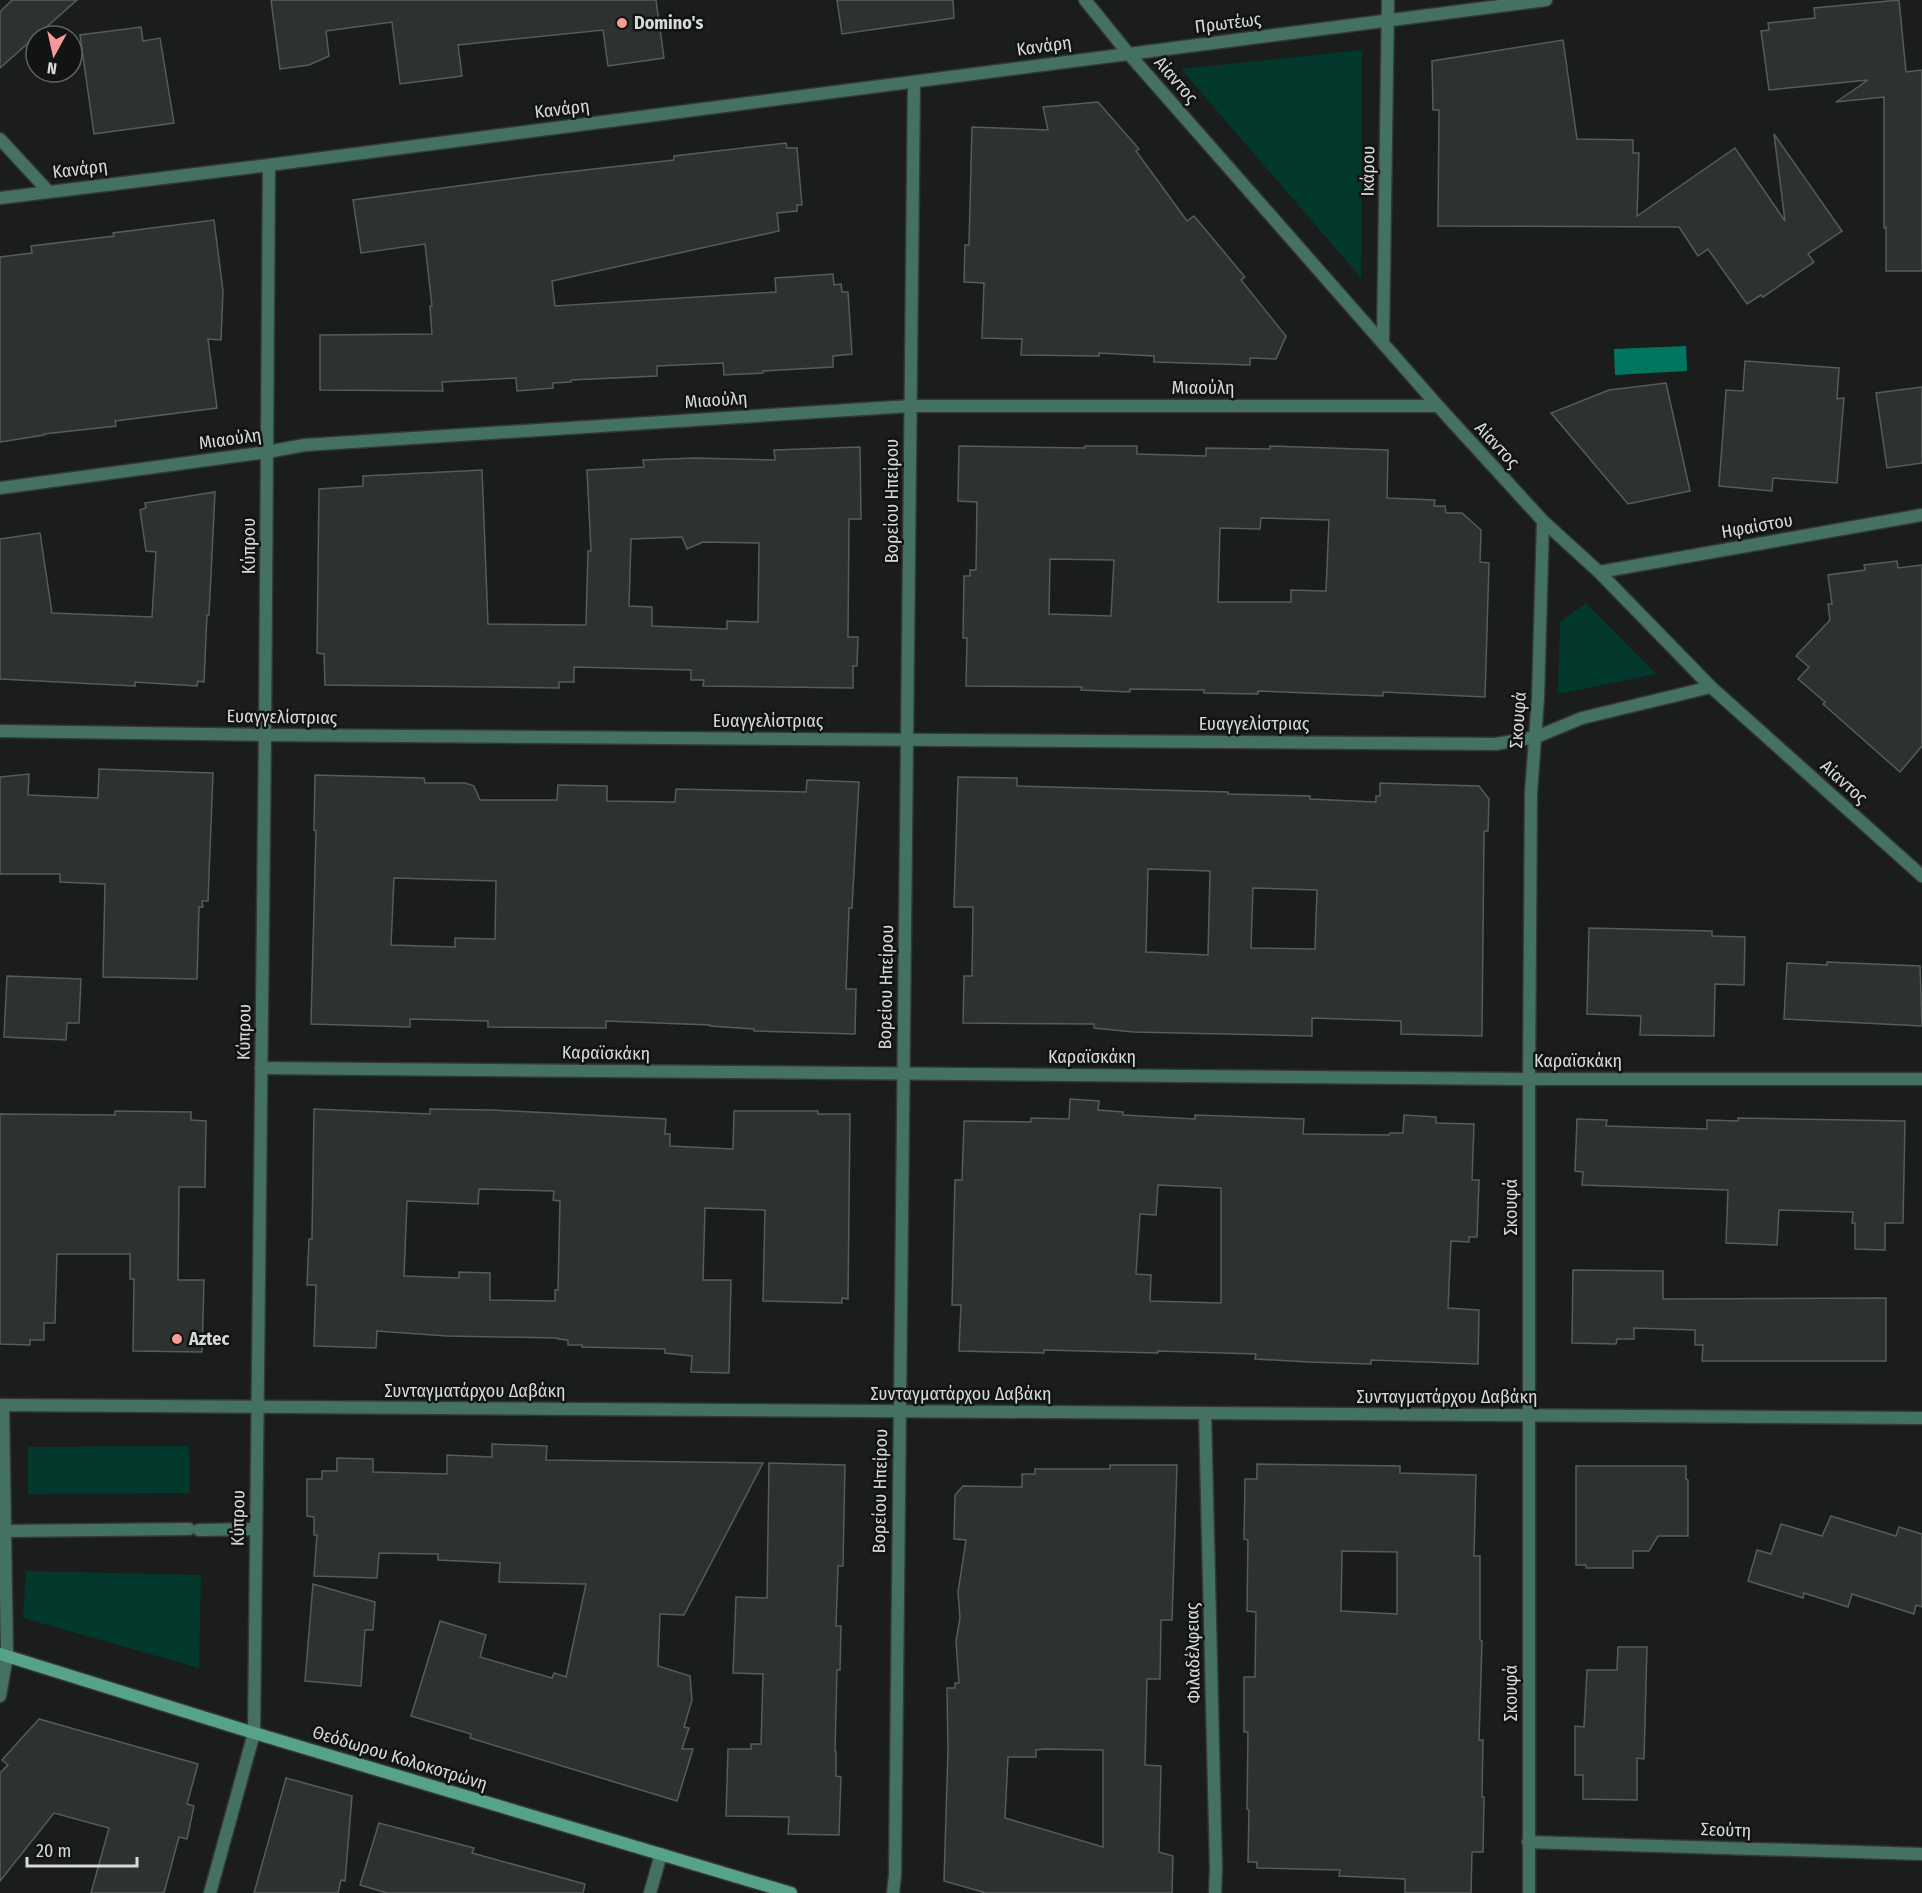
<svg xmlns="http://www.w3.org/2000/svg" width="1922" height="1893" font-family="'Fira Sans Condensed',sans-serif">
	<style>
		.green { fill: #03382c }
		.water { fill: #00765e }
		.building { fill: #2d3130; stroke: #575c5a; stroke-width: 1.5; fill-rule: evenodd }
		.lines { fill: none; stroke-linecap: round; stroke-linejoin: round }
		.lane-casing { stroke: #353736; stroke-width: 15 }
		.street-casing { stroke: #353736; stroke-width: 15 }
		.secondary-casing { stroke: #353736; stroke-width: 15 }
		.lane { stroke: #447163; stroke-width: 12 }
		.street { stroke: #447163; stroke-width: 12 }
		.secondary { stroke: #57a28b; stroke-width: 12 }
		.poi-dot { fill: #f59b98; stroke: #111413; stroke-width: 2 }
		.labels { text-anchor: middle; stroke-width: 5; stroke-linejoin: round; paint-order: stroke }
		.poi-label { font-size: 18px; font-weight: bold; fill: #d8dad9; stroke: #111413; text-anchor: start }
		.street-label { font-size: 18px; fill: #d8dad9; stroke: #111413 }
	</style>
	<rect width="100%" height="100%" fill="#1a1d1c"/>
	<g class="green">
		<path d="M1362,50L1361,278L1181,69Z"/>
		<path d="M1586,603L1656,674L1558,694L1560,622Z"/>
		<path d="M189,1446L190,1493L28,1494V1447Z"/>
		<path d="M26,1571L201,1575L199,1668L23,1618Z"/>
	</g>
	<path class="water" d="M1686,346L1687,371L1615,375L1614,349Z"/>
	<g class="building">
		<path d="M12,0H77L0,68V12Z"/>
		<path d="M271,0H656L664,58L608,66L603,30L458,45L462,76L400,84L392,22L326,31L329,56L309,65L280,69Z"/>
		<path d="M837,0H953L954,18L842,34Z"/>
		<path d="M1899,0L1906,72L1922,70V271H1886V227L1884,228V97L1836,102L1868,80L1769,90L1761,31L1769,30L1768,23L1815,18L1814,8Z"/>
		<path d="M141,27L143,41L160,38L174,123L94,134L80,35Z"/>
		<path d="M1563,40L1577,139L1633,140V153H1639L1637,216L1735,148L1785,221L1774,134L1842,231L1808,254L1814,262L1763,297L1761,295L1747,304L1708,249L1698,256L1679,227L1438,226L1439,110H1433L1432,61Z"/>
		<path d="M1098,102L1139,149L1136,151L1187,221L1194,216L1245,277L1241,280L1286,336L1276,359L1250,358V365L1154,362V356L1099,353V356L1021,355L1022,339L982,338L984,283L964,282L965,245H969L972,127L1048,130L1043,107Z"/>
		<path d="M786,143L787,148H797L802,205H797V211L777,213L779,231L552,281L555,306L776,292L775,278L833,274L834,285L841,284L842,292H848L852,354L833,356V367L763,371V373L724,375L723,363L657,366V376L571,380V382L553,383V388L517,391L516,378L442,382L443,391L320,390V335L432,334L430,306H432L425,244L361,253L353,200L540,175L674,160V156Z"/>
		<path d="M214,220L223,291L221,340L208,339L217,408L115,421L116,426L44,434V435L0,442V257L32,253L31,246L114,236L113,233Z"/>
		<path d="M1745,361L1839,368L1837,399L1844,398L1837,483L1773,478L1772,491L1719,486L1726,390L1743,391Z"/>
		<path d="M1666,383L1690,491L1628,504L1551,413L1609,390Z"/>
		<path d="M1922,387V463L1887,468L1876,393Z"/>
		<path d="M959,446L1085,448V446H1137V454L1206,456V448L1270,449V446L1388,450L1387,498L1435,500L1434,506H1445L1446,513H1462L1481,530L1480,562L1489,563L1485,697L1383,692V696L1258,691V694L1204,693V690L1130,689V692L1081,690L1082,687L966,686L967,638H963L964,576H970V570H976L977,502L958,501ZM1261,518L1329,520L1326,591L1291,590V602H1218L1220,528L1260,529ZM1050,559L1114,560L1111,616L1049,614Z"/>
		<path d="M860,447L861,519H849L848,637H858L857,666H853V688L703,686L704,680H691V670L574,667V682H559V688L325,685L324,654L317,653L319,489L363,486V476L482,470L488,624L586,625L588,551H591L587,470L644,467L643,460L695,458L775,460L774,450ZM682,537L687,549L703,542L759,543L758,622L727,621V629L652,626V607L629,606L631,539Z"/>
		<path d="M215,492L209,615H207L204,682L198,681L197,686L135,682V686L0,679V539L40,533L52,613L152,617L156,552L146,551L140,510L146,508L145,503Z"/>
		<path d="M1897,561L1898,568L1922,565V746L1900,772L1823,704L1825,702L1798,679L1809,667L1796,656L1830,620L1828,604H1832L1828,575L1865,570L1864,565Z"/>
		<path d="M99,769L213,773L208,901H202L203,907H199L197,979L103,977L105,884L60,882V874H0V777L29,774L28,795L98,798Z"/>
		<path d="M315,775L424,778L425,783H465L474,786L480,800H557L558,785L607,786V801L675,802L676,789L806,792L807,780L859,782L852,908H849L846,989H856L855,1034L754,1031V1029L710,1026V1025L606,1021V1028L488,1027V1021L410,1019V1027L311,1024L316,831L314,830ZM394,878L496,881L495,939L455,938V947L391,945Z"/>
		<path d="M958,777L1017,778V786L1228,792V794L1310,796V799L1376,802V796H1380V783L1479,786L1489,799L1488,831H1484L1482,1036L1401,1034V1021L1312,1018V1036L1133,1032L1094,1028V1024L963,1023L964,976H972L973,907H954ZM1148,869L1210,871L1208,955L1146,952ZM1253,888L1317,890L1315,949L1251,948Z"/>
		<path d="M1589,928L1712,931V936L1745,937L1744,985L1715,984L1714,1036L1640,1035L1641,1016L1587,1014Z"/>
		<path d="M1827,962L1920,966L1922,1026L1784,1019L1787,963L1827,965Z"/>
		<path d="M7,976L81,979L79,1023H67L66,1040L4,1037Z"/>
		<path d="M1070,1099L1099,1101L1098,1110L1123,1112V1115L1195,1119V1115L1304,1119L1303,1134L1389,1135L1390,1133H1403L1404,1115L1436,1117V1123L1474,1124L1472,1180H1479L1477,1237H1469V1242L1451,1241L1448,1308L1479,1310L1478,1364L1371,1360V1364L1309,1362L1255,1359L1256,1354L1158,1351V1353L1044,1350V1353L959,1351L961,1305H952L955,1180H962L964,1121L1031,1122V1118L1069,1119ZM1158,1185L1221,1188V1303L1150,1301L1151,1275L1136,1274L1140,1214L1156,1215Z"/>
		<path d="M314,1109L430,1114V1109L492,1110L666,1119L665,1134H670V1146L733,1149L734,1111H818V1114H850L848,1299L842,1298V1303L763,1301L765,1210L705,1208L703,1280H731L729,1373L691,1372L692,1356L665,1353V1349L582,1347V1345H568V1340L558,1339V1338L447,1336L377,1331L376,1348L314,1346L316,1285H307L309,1239H312ZM479,1189L554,1191L553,1200L560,1201L558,1290H555V1301L490,1300V1273L459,1272V1278L404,1276L407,1201L478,1204Z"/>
		<path d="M115,1111L191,1112V1120L206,1121L205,1187H179L178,1280H204L202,1352L133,1351L134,1279H130V1254H57L55,1323H44V1340H30V1345L0,1344V1114L115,1115Z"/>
		<path d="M1738,1118L1905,1121L1903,1223H1885V1250L1855,1249V1223H1852L1853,1212L1779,1210L1777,1245L1726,1243L1728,1190L1582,1185L1583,1172L1575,1171L1577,1119L1607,1120L1606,1126L1707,1129V1120L1738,1121Z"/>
		<path d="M1573,1270L1663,1271V1299L1886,1298V1361H1702L1703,1345H1695V1330L1634,1328V1339H1617L1616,1344L1572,1343Z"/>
		<path d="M492,1444L547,1446L546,1460L763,1463L684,1615L660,1614L658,1666L690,1676L692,1700L684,1727L689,1728L682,1749H693L677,1801L470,1738L471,1734L411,1716L440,1621L486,1635L480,1657L552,1678L554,1673L566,1677L586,1584L499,1582L500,1563L438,1560V1554L379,1553L377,1578L314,1576L317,1535H314V1517L307,1516V1479H322V1471H337V1458L373,1459V1472L447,1474V1455L492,1457Z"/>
		<path d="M769,1463L845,1465L843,1566H838L836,1626H841L840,1670H837L835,1751H836V1776L841,1777L839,1835L788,1834L789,1817L726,1816L728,1749H751V1744H761L763,1674L733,1673L736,1597L767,1598Z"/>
		<path d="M1257,1464L1400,1466V1473L1476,1475L1474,1556H1480V1640L1482,1641L1479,1740H1483L1482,1797H1484L1483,1852H1472L1471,1893H1405V1879L1339,1876L1340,1870L1257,1868V1862H1248L1249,1810L1247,1809L1248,1732H1244V1677H1255L1256,1612L1247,1611L1248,1540L1244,1539L1245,1479H1257ZM1342,1551L1397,1552V1614L1341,1611Z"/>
		<path d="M1110,1465H1177L1172,1620H1161L1160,1679H1147L1145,1765L1161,1766L1159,1852L1173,1856L1172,1893H986L944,1881L948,1750L947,1688H955V1683H959L956,1641L960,1618L958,1592L966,1540L954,1539L955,1495L963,1486L1022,1487V1474H1035V1469H1110ZM1044,1749L1103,1750V1847L1005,1818L1008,1757H1036V1750Z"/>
		<path d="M1576,1466H1686V1479L1688,1480V1536H1658L1649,1551H1633V1568H1586V1565H1576Z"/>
		<path d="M1831,1516L1896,1536L1899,1527L1922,1534V1607L1916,1605L1914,1614L1852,1594L1848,1607L1804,1593L1803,1598L1748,1581L1757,1550L1771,1554L1781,1524L1822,1536Z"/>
		<path d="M313,1584L375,1602L373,1630H365L361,1686L305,1681Z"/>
		<path d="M1618,1647H1647L1644,1759L1637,1758V1800L1583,1799V1775H1575V1726L1584,1727L1587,1670H1617Z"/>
		<path d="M39,1719L198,1764L187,1804L194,1806L187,1839L179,1837L164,1893H91L109,1828L54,1813L0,1881V1773L8,1765L2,1760Z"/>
		<path d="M286,1778L352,1796L345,1881L341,1880L338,1893H254Z"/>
		<path d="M379,1823L474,1848L472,1853L585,1884L583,1893H387L360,1885Z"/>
	</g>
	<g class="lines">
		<defs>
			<path id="lane" d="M650,1893L661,1854"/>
			<g id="street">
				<path d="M1085,0L1128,53L1438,406L1543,521L1599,572L1711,687L1922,876"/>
				<path d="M0,139L48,191"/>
				<path d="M0,198L269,165L1546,0"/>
				<path d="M1383,343L1388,0"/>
				<path d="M0,488L267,452L305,445L911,406H1438"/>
				<path d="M1599,572L1922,515"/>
				<path d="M0,731L265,735L1496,744L1536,737L1582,718L1711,687"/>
				<path d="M261,1068L1529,1079H1922"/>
				<path d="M0,1405L1922,1418"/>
				<path d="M1205,1413L1216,1869L1215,1893"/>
				<path d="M199,1530L256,1529"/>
				<path d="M5,1531L189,1529"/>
				<path d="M0,1696L7,1656L3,1405"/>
				<path d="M1528,1842L1922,1854"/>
				<path d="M210,1893L254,1733L265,735L269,165"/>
				<path d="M893,1893L895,1875L914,82"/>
				<path d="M1529,1893V1079L1531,793L1538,698L1543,521"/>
			</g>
			<path id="secondary" d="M0,1654L254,1733L791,1893"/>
		</defs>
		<use href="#lane" class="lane-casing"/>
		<use href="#street" class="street-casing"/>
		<use href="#secondary" class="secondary-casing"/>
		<use href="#lane" class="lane"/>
		<use href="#street" class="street"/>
		<use href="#secondary" class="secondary"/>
	</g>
	<g class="poi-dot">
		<circle cx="622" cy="23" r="6"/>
		<circle cx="177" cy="1339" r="6"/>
	</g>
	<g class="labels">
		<g class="poi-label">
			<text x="634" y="29">Domino's</text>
			<text x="189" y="1345">Aztec</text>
		</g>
		<g class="street-label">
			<text transform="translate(1228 23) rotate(-7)" y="6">Πρωτέως</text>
			<text transform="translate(1044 46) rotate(-8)" y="6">Κανάρη</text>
			<text transform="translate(1176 80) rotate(49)" y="6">Αίαντος</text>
			<text transform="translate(562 109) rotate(-7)" y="6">Κανάρη</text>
			<text transform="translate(80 169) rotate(-7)" y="6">Κανάρη</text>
			<text transform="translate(1368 171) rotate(-89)" y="6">Ικάρου</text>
			<text x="1203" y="394">Μιαούλη</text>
			<text transform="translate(716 400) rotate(-4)" y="6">Μιαούλη</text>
			<text transform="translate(230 439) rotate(-8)" y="6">Μιαούλη</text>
			<text transform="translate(1497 445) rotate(47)" y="6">Αίαντος</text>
			<text transform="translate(892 501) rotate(-90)" y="6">Βορείου Ηπείρου</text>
			<text transform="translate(1757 526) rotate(-10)" y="6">Ηφαίστου</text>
			<text transform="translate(249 546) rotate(-90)" y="6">Κύπρου</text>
			<text transform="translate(282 717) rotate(1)" y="6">Ευαγγελίστριας</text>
			<text transform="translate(1518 720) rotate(-86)" y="6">Σκουφά</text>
			<text x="768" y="727">Ευαγγελίστριας</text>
			<text x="1254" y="730">Ευαγγελίστριας</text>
			<text transform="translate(1844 782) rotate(42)" y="6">Αίαντος</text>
			<text transform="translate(886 987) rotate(-89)" y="6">Βορείου Ηπείρου</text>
			<text transform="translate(244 1032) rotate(-89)" y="6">Κύπρου</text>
			<text transform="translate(606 1053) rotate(1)" y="6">Καραϊσκάκη</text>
			<text x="1092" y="1063">Καραϊσκάκη</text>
			<text x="1578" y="1067">Καραϊσκάκη</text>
			<text transform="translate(1511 1207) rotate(-90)" y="6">Σκουφά</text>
			<text x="475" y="1397">Συνταγματάρχου Δαβάκη</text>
			<text x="961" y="1400">Συνταγματάρχου Δαβάκη</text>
			<text x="1447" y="1403">Συνταγματάρχου Δαβάκη</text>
			<text transform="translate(880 1491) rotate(-89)" y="6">Βορείου Ηπείρου</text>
			<text transform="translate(238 1518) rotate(-89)" y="6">Κύπρου</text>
			<text transform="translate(1193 1653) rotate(-91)" y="6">Φιλαδέλφειας</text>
			<text transform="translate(1511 1693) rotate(-90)" y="6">Σκουφά</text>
			<text transform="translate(400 1758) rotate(17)" y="6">Θεόδωρου Κολοκοτρώνη</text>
			<text transform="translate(1726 1830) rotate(2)" y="6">Σεούτη</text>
		</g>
	</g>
	<g transform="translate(54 54) rotate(188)"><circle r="28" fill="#111413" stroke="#616362" stroke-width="1.5"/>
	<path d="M0-4.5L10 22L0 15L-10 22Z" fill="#f59b98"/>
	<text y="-9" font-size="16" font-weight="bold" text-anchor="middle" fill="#d8dad9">N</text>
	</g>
	<path d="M27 1857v9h110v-9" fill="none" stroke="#d8dad9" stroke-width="3"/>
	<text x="36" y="1857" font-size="18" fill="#d8dad9" stroke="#111413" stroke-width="4.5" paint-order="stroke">20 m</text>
</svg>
